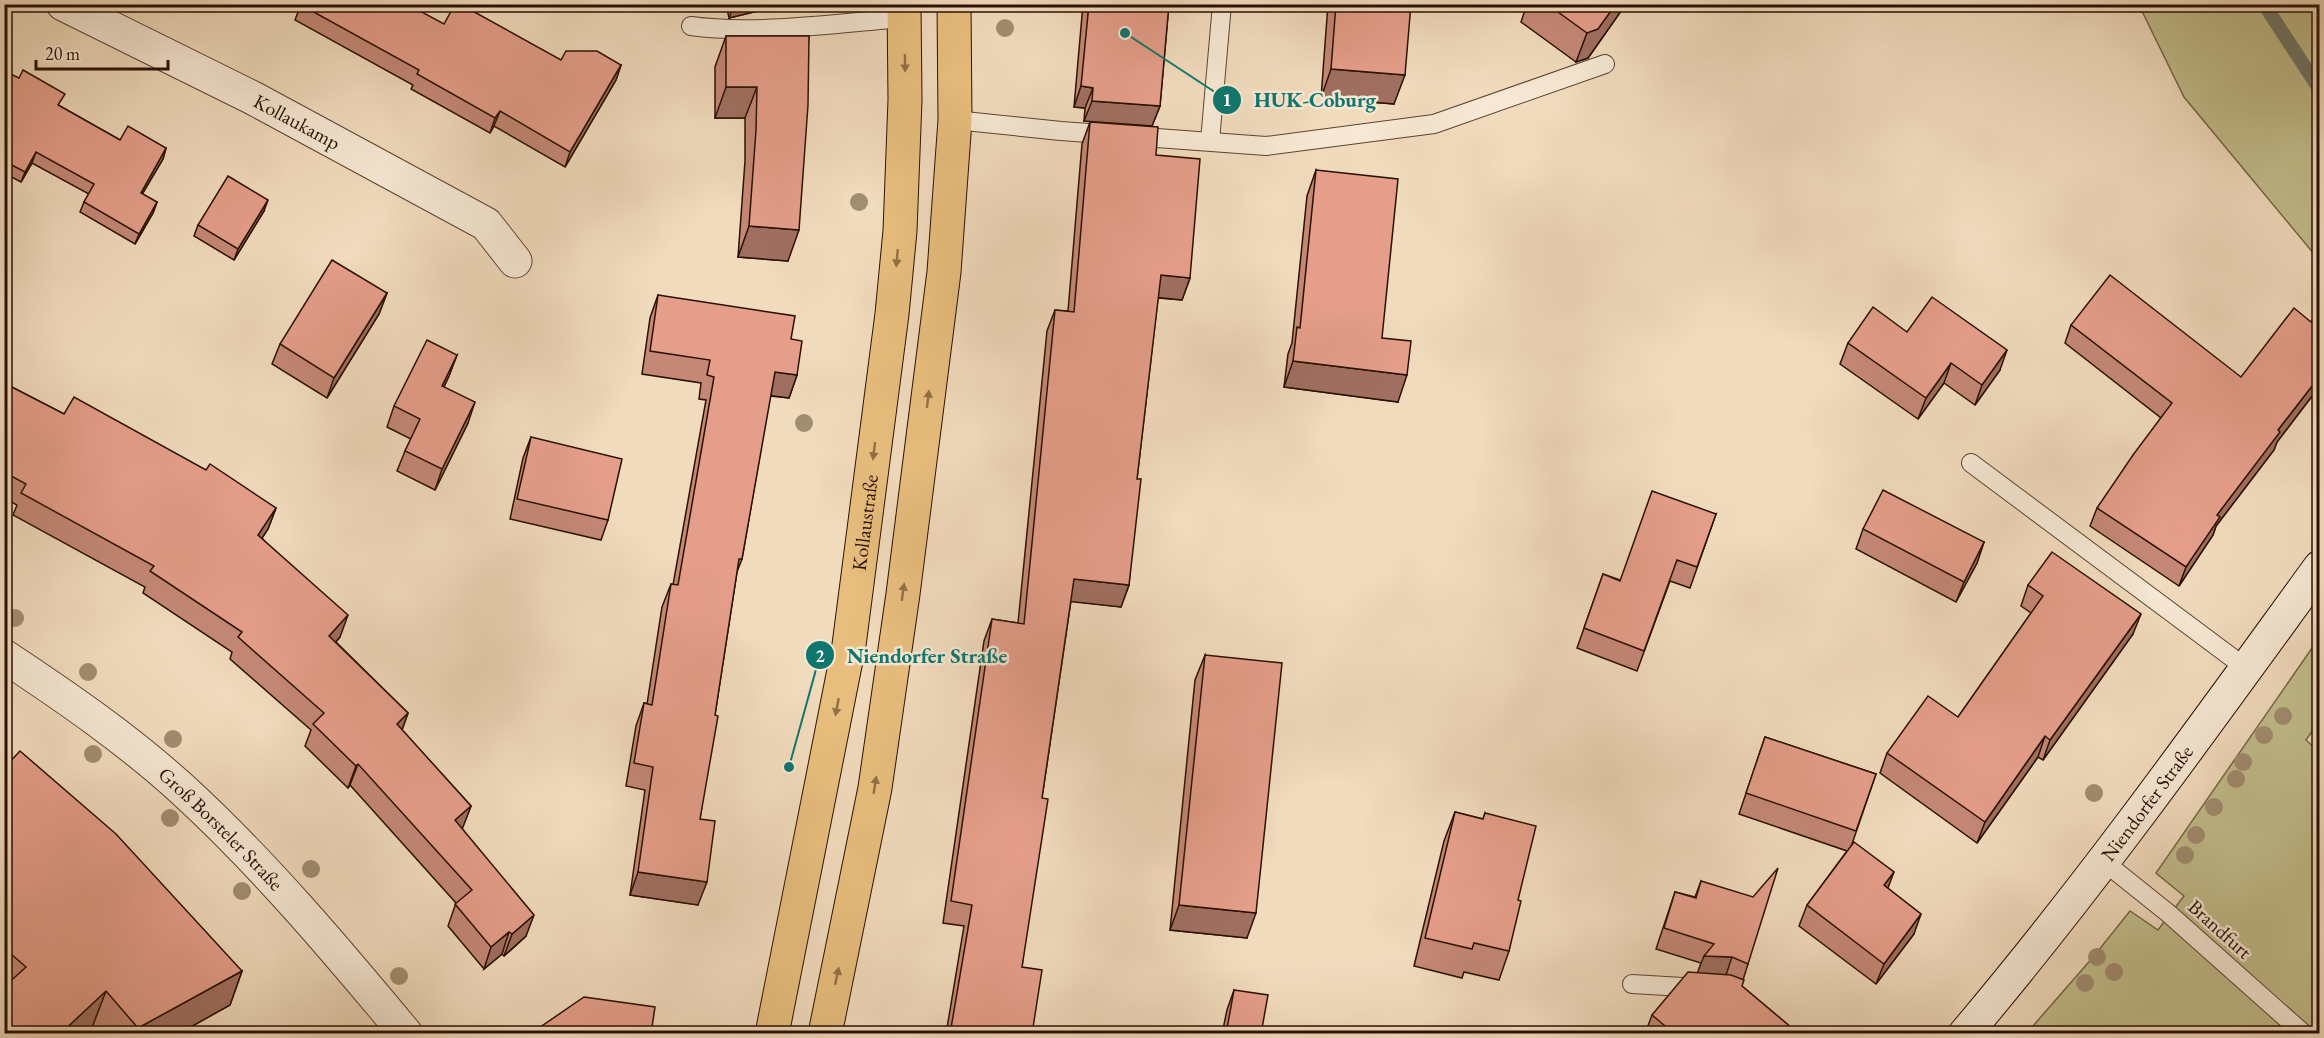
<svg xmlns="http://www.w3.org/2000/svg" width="2324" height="1038" font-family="'EB Garamond',serif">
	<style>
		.green { fill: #c2bd8c; stroke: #766646; stroke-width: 1.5 }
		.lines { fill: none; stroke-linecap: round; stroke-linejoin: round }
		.stream { stroke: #6e776b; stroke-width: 14 }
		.lane-casing { stroke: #5c432f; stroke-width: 20 }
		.street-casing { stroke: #5c432f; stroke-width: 35 }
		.secondary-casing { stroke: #2a1000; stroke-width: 35 }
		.primary-casing { stroke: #2a1000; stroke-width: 35 }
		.lane { stroke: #f6e8d4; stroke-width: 18 }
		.street { stroke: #f6e8d4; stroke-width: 33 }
		.secondary { stroke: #f6e8d4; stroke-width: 33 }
		.primary { stroke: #e8be7e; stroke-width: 33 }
		.tree { fill: #a18d70 }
		.wall { fill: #c58877; stroke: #2a1000; stroke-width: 1.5 }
		.shaded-wall { fill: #a06f61; stroke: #2a1000; stroke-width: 1.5 }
		.building { fill: #e59e8a; stroke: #2a1000; stroke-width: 1.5 }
		.oneway { fill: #927045 }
		.labels { text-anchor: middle; stroke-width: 5; stroke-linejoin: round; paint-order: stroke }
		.street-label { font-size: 20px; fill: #2a1000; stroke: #f6e8d4 }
		.leader { fill: none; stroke: #0f766e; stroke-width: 2 }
		.callout-dot { fill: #0f766e; stroke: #f6e8d4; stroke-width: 2 }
		.mark-label { font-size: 18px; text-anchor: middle; font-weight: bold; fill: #fff }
		.callout-label { font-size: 21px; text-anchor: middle; font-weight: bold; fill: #0f766e; stroke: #f6e8d4; stroke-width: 5; stroke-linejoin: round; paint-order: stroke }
	</style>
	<rect width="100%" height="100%" fill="#f1dbbd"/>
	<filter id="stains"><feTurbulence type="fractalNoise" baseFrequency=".00333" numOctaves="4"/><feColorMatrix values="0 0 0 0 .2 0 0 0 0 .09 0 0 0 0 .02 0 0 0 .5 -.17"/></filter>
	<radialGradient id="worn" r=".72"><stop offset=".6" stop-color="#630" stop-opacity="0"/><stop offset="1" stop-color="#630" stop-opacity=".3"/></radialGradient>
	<g class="green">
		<path d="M2139,5H2319V260L2184,97Z"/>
		<path d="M2319,638V722L2306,740L2320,753L2319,1033L2026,1034L2094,956L2130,911L2158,930L2184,896L2156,873Z"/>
	</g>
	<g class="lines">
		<path class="stream" d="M2264,4L2320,90"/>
		<defs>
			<g id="lane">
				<path d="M691,26C756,35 838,23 904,18"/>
				<path d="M955,120L1061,131L1266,146L1434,124L1605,64"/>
				<path d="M1210,141L1222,4"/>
				<path d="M1971,463L2246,668"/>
				<path d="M2103,861L2168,913L2304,1034"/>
				<path d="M1632,984L1700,988"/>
			</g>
			<g id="street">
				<path id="s1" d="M63,4L253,98L486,224L515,261"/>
				<path id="s2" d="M4,656C66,697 127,739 182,789C262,862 337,951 406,1034"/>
			</g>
			<g id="secondary">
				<path id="s3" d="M1965,1034C2091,885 2205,725 2320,567"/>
			</g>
			<g id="primary">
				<path id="s4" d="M772,1034L849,645L892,314L900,231L905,100L904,4"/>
				<path d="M825,1034L875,788L903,594L944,272L955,120L954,4"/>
			</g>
		</defs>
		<use href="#lane" class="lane-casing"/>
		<use href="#street" class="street-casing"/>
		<use href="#secondary" class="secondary-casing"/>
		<use href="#primary" class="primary-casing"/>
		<use href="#lane" class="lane"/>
		<use href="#street" class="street"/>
		<use href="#secondary" class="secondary"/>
		<use href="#primary" class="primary"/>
	</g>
	<g class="tree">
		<circle cx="1005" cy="28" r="9"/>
		<circle cx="859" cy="202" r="9"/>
		<circle cx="804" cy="423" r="9"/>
		<circle cx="15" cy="618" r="9"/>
		<circle cx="88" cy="672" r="9"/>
		<circle cx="2283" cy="716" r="9"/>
		<circle cx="2264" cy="735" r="9"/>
		<circle cx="173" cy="739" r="9"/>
		<circle cx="93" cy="754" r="9"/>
		<circle cx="2243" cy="762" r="9"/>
		<circle cx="2236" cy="779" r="9"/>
		<circle cx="2094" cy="793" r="9"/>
		<circle cx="2214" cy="807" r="9"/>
		<circle cx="170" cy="818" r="9"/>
		<circle cx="2196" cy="835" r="9"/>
		<circle cx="2185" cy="855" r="9"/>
		<circle cx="311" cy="869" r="9"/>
		<circle cx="242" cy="891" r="9"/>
		<circle cx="2097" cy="957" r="9"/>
		<circle cx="2114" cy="972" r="9"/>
		<circle cx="399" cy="976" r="9"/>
		<circle cx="2085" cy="983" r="9"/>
	</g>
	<g class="wall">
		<path d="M301,4L444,24L561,60L621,65L616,80L565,167L494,126L490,133L411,89L413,85L295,20Z"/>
		<path d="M726,4H787L729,18Z"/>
		<path d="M1083,4H1169L1160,106L1152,126L1084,121L1085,108L1074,107Z"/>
		<path d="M1328,4H1411L1394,104L1321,98Z"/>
		<path d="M1527,4H1626L1588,58L1576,62L1521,22Z"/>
		<path d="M726,36H809L788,261L738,257L745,161V118H715V67Z"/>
		<path d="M4,71L60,106L120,140L166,148L163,159L142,194L157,202L153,213L135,244L80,212L84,202L89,194L32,163L21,182L4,173Z"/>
		<path d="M1090,122L1156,155L1190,278L1182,300L1158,298L1137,479L1129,585L1121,607L1071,601L1042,798L1022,967L1032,1034H946L964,926L943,923L984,641L992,619L1018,623L1047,331L1055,310L1068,311L1082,144Z"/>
		<path d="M1316,170L1382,338L1398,402L1284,387L1288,354L1292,343L1307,196Z"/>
		<path d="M264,211L234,260L194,236L198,225Z"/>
		<path d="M387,293L379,314L327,398L272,364L280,344Z"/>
		<path d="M658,295L791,339L797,375L789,398L770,396L742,559L737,572L715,715L700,819L698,905L630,895L645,790L626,786L636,726L644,703L647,704L662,607L671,584L673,585L706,400L699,399L701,383L642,374L650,318Z"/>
		<path d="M2319,311V387L2277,442L2274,450L2216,526L2213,535L2179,586L2090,526L2097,508L2161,418L2065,343L2071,325L2241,377L2311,322Z"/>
		<path d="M1907,332L2000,370L1975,405L1944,383L1918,419L1840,364L1848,343Z"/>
		<path d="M457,355L449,376L444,387L468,423L435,490L397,471L405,451L411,439L387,427L394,406Z"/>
		<path d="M4,383L64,414L206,470L276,508L268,529L262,538L340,637L336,642L408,713L402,730L471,806L462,828L526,936L504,956L502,954L484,969L448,926L456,903L350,785L348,788L305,746L311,730L230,659L232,652L143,593L145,587L13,515L17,505L4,498Z"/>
		<path d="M531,437L608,520L601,540L510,519L523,458Z"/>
		<path d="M1716,514L1690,588L1670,581L1637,671L1577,648L1603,574L1620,580Z"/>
		<path d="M1863,529L1984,542L1977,563L1956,602L1856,549Z"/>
		<path d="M2028,585L2133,634L2043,760L2038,757L1977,843L1880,773L1887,753L1958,717L2031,613L2021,606Z"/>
		<path d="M1205,655L1247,938L1170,930L1195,680Z"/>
		<path d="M1765,737L1876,774L1851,847L1888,888L1914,934L1876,984L1799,926L1807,905L1847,851L1739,814Z"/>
		<path d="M4,768L242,971L230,1005L178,1034H101L93,1025L4,1034Z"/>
		<path d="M1455,812L1483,819L1485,813L1518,900L1509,951L1499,980L1464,972L1462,978L1414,966L1444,841Z"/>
		<path d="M1701,881L1748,964L1743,980L1742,986L1799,1034H1645L1652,1015L1698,973L1701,963L1656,949L1675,892L1695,897Z"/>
		<path d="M1234,990L1261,1034H1222L1227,1010Z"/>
	</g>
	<g class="shaded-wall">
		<path d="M734,4H787L729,18Z"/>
		<path d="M1616,4H1626L1588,58L1576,62L1587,33Z"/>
		<path d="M621,65L616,80L565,167L570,152Z"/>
		<path d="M1331,69L1405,75L1394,104L1321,98Z"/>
		<path d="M1081,86L1093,88L1085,108L1074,107Z"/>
		<path d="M726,87H757L745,118H715Z"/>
		<path d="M1092,101L1160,106L1152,126L1084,121Z"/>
		<path d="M500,111L494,126L490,133L495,118Z"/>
		<path d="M166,148L163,159L137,203L141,193Z"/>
		<path d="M36,152L32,163L21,182L25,172Z"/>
		<path d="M268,200L264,211L234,260L238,249Z"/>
		<path d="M157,202L153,213L135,244L139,234Z"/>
		<path d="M749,226L799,230L788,261L738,257Z"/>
		<path d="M1161,275L1190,278L1182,300L1153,297Z"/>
		<path d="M387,293L379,314L327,398L334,378Z"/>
		<path d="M2007,350L2000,370L1975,405L1982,385Z"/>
		<path d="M457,355L449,376L434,407L442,386Z"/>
		<path d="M1293,361L1407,375L1398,402L1284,387Z"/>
		<path d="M1951,363L1944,383L1918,419L1926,398Z"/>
		<path d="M775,372L797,375L789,398L766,395Z"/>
		<path d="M2319,377V387L2277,442L2274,450L2216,526L2213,535L2179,586L2186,567L2217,515L2278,430Z"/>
		<path d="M475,402L468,423L435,490L442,469Z"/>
		<path d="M276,508L268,529L250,556L258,535Z"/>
		<path d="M1984,542L1977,563L1956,602L1964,582Z"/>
		<path d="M1074,579L1129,585L1121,607L1066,601Z"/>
		<path d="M2141,614L2133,634L2043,760L2050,740Z"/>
		<path d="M348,615L340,637L321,658L329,636Z"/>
		<path d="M408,713L400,735L397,724Z"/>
		<path d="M2045,736L2038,757L1977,843L1985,822Z"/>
		<path d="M358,764L350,785L348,788L356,766Z"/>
		<path d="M471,806L463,827L447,841L455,820Z"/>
		<path d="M638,872L707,882L698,905L630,895Z"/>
		<path d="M1894,872L1886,893L1884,885Z"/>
		<path d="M1179,905L1256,913L1247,938L1170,930Z"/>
		<path d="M1921,914L1914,934L1876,984L1884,964Z"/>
		<path d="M534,915L526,936L504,956L512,934Z"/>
		<path d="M509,932L502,954L484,969L491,947Z"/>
		<path d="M1704,956L1732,957L1725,978L1696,976Z"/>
		<path d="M242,971L230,1005L178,1034H136L138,1028Z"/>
		<path d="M106,991L93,1025L84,1034H60Z"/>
	</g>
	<g class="building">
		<path d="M301,4H407L444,24L455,4H460L561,60L566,51H597L621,65L570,152L500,111L495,118L417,74L419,70L301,5Z"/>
		<path d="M1089,4H1169L1160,106L1092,101L1093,88L1081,86Z"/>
		<path d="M1336,4H1411L1405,75L1331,69Z"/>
		<path d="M1547,4H1616L1598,29L1587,33Z"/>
		<path d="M726,36H809L808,105L799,230L749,226L756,130L757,87H726Z"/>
		<path d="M23,70L65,94L58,105L120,140L128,126L166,148L141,193L157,202L139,234L84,202L94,184L36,152L25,172L4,161V71L19,78Z"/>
		<path d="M1090,122L1158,127L1156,155L1200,159L1190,278L1161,275L1137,479H1141L1129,585L1074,579L1042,798L1048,799L1022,967L1042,970L1032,1034H950L972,905L951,901L992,619L1024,624L1055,310L1074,312Z"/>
		<path d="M1316,170L1398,179L1382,338L1411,341L1407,375L1293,361L1297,327L1300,328Z"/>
		<path d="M228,176L268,200L238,249L198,225Z"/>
		<path d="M332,260L387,293L334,378L280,344Z"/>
		<path d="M2110,275L2241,377L2294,308L2311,322L2319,311V377L2278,430L2280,432L2217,515L2220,517L2186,567L2097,508L2133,455L2172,403L2071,325Z"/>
		<path d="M658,295L795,316L791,339L802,341L797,375L775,372L742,559H739L715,715L718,716L700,819L715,821L707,882L638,872L653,767L634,763L644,703L652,705L671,584L678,585L714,377L707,375L710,360L650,351Z"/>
		<path d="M1932,297L2007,350L1982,385L1951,363L1926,398L1848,343L1873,307L1907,332Z"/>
		<path d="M427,340L457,355L442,386L475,402L442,469L405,451L420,419L394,406Z"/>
		<path d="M4,383L64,414L74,397L206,470L210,464L276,508L258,535L348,615L329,636L408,713L397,724L471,806L455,820L534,915L512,934L509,932L491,947L455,904L472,890L358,764L356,766L313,724L324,713L238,637L242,632L150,571L154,566L21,493L26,484L4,472Z"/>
		<path d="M531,437L622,459L608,520L517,499Z"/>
		<path d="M1883,490L1984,542L1964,582L1863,529Z"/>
		<path d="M1652,491L1716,514L1697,567L1677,560L1644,651L1584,628L1603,574L1620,581Z"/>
		<path d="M2052,552L2141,614L2050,740L2045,736L1985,822L1887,753L1928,696L1958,717L2043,596L2028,585Z"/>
		<path d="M1205,655L1282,663L1256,913L1179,905Z"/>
		<path d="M1765,737L1876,774L1856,831L1746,793Z"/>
		<path d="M20,751L116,834L242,971L138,1028L106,991L60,1034H4V987L26,967L4,948V768Z"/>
		<path d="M1455,812L1483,819L1485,813L1536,826L1518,900L1521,901L1509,951L1474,943L1472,949L1425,938Z"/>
		<path d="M1854,842L1894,872L1884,885L1921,914L1884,964L1807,905Z"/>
		<path d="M1778,868L1748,964L1732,957L1704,956L1714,944L1664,928L1675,892L1696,898L1701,881L1753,897Z"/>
		<path d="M1688,972L1731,975L1744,980L1742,986L1799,1034H1668L1671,1031L1652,1015Z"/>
		<path d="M1234,990L1268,995L1261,1034H1226Z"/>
		<path d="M584,997L655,1007L651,1034H534L533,1032Z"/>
		<path d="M296,1029L299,1034H291Z"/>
	</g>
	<defs><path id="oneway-solid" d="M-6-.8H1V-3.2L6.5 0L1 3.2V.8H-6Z" transform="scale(1.5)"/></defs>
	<g class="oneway">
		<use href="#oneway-solid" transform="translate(905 63) rotate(89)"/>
		<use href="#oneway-solid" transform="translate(897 258) rotate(95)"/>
		<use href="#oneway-solid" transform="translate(928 399) rotate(-83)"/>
		<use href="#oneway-solid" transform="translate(874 451) rotate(97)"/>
		<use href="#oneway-solid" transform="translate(903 592) rotate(-82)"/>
		<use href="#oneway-solid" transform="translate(837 707) rotate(101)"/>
		<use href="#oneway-solid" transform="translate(875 785) rotate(-81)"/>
		<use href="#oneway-solid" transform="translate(837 976) rotate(-78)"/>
	</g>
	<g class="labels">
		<g class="street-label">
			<text dy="7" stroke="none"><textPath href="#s1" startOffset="262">Kollaukamp</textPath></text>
			<text dy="7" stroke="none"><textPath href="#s4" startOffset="520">Kollaustraße</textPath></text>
			<text dy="7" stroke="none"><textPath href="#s3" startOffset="294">Niendorfer Straße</textPath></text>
			<text dy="7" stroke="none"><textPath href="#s2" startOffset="278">Groß Borsteler Straße</textPath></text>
			<text transform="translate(2220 929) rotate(42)" y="7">Brandfurt</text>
		</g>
	</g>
	<path class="leader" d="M1125 33L1227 100M789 767L820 655"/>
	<g class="callout-dot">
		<circle cx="1125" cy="33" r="6"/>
		<circle cx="789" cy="767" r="6"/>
		<circle cx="1227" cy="100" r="15"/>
		<circle cx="820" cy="655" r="15"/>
	</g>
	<g class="mark-label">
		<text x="1227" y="106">1</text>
		<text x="820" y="662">2</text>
	</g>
	<g class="callout-label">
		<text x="1315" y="107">HUK-Coburg</text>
		<text x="927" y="663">Niendorfer Straße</text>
	</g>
	<rect width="2324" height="1038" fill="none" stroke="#f1dbbd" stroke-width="24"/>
	<rect x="6" y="6" width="2312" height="1026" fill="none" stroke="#2a1000" stroke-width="3"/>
	<rect x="12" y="12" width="2300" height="1014" fill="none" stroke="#2a1000" stroke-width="1.5"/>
	<path d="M36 60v9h132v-9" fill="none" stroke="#2a1000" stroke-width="3"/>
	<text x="45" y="60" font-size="18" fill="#2a1000" stroke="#f6e8d4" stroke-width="4.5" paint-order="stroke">20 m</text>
	<rect width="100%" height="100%" filter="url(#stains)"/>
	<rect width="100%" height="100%" fill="url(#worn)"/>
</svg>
